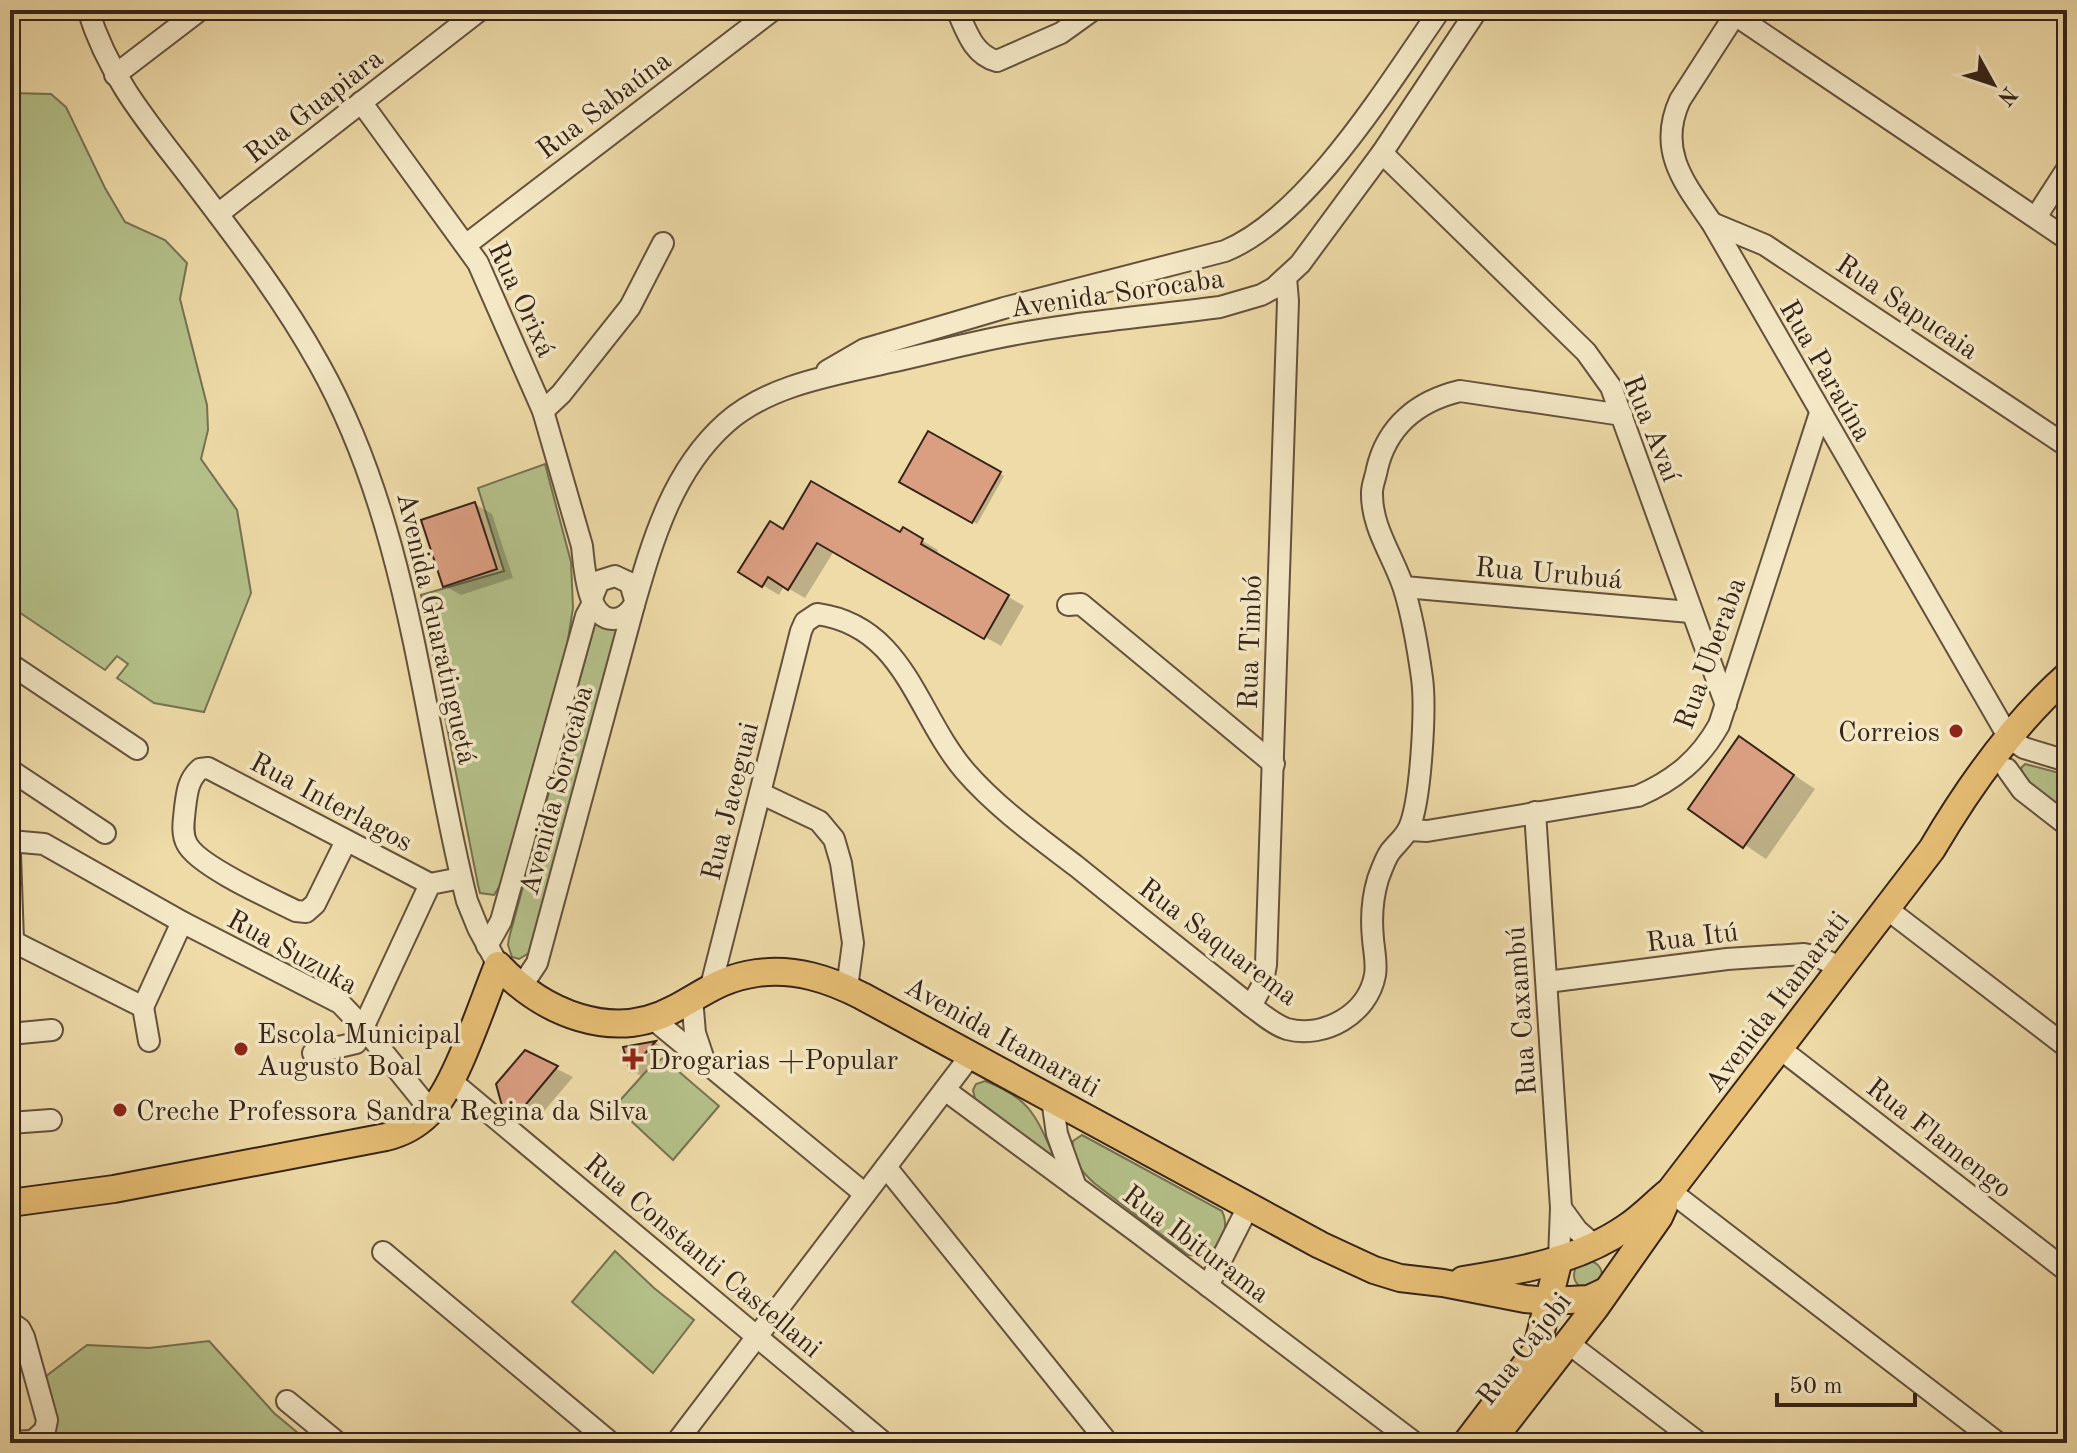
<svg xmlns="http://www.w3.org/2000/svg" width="2077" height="1453" font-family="'Old Standard TT',serif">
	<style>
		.green { fill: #b5c18a; stroke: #767252; stroke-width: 2 }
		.shadow { fill: #0003 }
		.building { fill: #da9e81; stroke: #362319; stroke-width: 2 }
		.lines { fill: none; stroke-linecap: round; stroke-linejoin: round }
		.minor-casing { stroke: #64513d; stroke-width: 24 }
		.major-casing { stroke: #362319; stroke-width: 30 }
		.minor { stroke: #f4e8c6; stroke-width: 20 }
		.major { stroke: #e7be74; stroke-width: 26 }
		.poi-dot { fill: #8f2418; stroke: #f4e8c6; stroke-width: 3 }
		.labels { text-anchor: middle; stroke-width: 7; stroke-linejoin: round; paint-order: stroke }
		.street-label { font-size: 28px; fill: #362319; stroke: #f4e8c6 }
		.poi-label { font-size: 28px; fill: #362319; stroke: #f4e8c6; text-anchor: start }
	</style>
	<rect width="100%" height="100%" fill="#eedba8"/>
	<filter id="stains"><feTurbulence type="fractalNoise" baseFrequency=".0025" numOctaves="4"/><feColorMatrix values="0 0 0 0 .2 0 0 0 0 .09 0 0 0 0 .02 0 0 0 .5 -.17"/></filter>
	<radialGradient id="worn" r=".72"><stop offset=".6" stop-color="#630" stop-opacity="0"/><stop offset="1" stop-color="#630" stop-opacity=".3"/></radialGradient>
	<g class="green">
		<path d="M10,93L51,94L66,107L105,188L125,222L165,240L187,263L180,299L207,405L208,430L201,459L237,510L251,593L204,712L154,703L117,678L128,664L117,656L105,670L10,606Z"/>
		<path d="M545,464L571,562L573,608L567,646L504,879L494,895L480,893L478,885L421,595L504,571L478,488Z"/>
		<path d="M596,620L619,626L529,953L519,959L512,957L508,945L509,938Z"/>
		<path d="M2025,764L2067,775L2064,802L2067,812C2051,800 2026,788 2021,768Z"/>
		<path d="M663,1058L719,1106L673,1160L615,1106L650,1067Z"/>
		<path d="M985,1081C1027,1097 1035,1113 1052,1152L1050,1156L975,1099L973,1090L976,1084Z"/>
		<path d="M1082,1135L1222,1211C1233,1234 1213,1259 1188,1255L1094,1183C1082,1172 1070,1158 1073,1141Z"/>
		<path d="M615,1251L654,1288L694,1320L653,1373L572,1302Z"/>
		<circle cx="1588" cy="1275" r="14"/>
		<path d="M209,1341L274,1413L310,1443H47C64,1424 51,1399 45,1377L87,1345L149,1348Z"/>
	</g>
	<g class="shadow">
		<path d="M929,434L1004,476L977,524L902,481Z"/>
		<path d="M475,504L492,514L513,578L461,595L445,586Z"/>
		<path d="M904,530L938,550L936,555L1024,606L1001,646L834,551L805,598L784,586L779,595L741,572L784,531L901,535Z"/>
		<path d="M1740,739L1815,789L1766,859L1691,809Z"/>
		<path d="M656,1043L665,1048L641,1076L633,1071L651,1050L625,1049Z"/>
		<path d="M525,1053L573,1077L534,1123L512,1113Z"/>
	</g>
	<g class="building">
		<path d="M928,431L1001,472L972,523L899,482Z"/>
		<path d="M811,481L900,532L903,527L923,539L921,544L1009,595L984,639L817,543L788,590L768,577L762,587L738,572L770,521L783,529Z"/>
		<path d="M475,502L497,569L443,587L421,520Z"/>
		<path d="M1739,736L1794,775L1743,848L1688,809Z"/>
		<path d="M656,1041L630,1071L623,1047Z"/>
		<path d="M525,1050L558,1066L517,1115L511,1114L502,1106L496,1084Z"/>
	</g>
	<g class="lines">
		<defs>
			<g id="minor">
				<path d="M88,10C109,78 149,124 192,180C237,239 283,299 319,364C411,528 422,722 467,901L478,928L498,965"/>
				<path d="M957,10C966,30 973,55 997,61L1061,33L1093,10"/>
				<path d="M1738,10L1680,100C1657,150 1684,183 1712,223L2009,738L2024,748L2067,761"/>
				<path d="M2061,10L2067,14"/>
				<path d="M1735,15L2067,239"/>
				<path d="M115,75L200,10"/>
				<path d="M361,102L478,263L543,411L582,546C584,565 587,619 613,619C623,619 629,613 634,605C653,539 673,470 726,423C770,384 835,375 890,362C923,355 957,346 991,339C1066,323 1144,317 1220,307L1261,295L1274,288L1300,264L1382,153L1477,10"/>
				<path d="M1382,153L1586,352L1611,387L1726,705"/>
				<path d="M218,214L480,10"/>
				<path d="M2036,217L2067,169"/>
				<path d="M1712,223L1765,245L2067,446"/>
				<path d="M467,244L773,10"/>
				<path d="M827,371L865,349L1004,308L1225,251C1308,217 1389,83 1440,10"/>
				<path d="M543,411L561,394L630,307L663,243"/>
				<path d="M1404,587L1690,612"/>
				<path d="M592,598L599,581L615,576L630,583L635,600"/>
				<path d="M1068,605L1081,604L1274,764"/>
				<path d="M10,664L137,749"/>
				<path d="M2007,769L2022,790L2067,825"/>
				<path d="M10,770L105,833"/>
				<path d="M760,793L819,821L834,839L841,863L853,943L847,988"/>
				<path d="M1535,812L1561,1208L1559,1259"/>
				<path d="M1408,830L1427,831L1638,796C1675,780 1700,759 1719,725L1820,413"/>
				<path d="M10,841L44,844L182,922L340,1003L363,1027L431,1111"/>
				<path d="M346,841L315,904L306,912L296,911C272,899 198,866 187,844C181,833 184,820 185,808C187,792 188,780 200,769L208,768L430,884"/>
				<path d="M10,854L13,941"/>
				<path d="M1887,909L2067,1047"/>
				<path d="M10,940L143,1007L149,1041"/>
				<path d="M487,946L501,921L586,616L593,603"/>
				<path d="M1547,982L1727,959L1804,954L1819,957L1841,968"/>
				<path d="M711,986L801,631L805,622L817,614C905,626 916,714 965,771C996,807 1038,837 1076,866C1134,913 1193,960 1251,1006C1262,1014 1274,1025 1287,1029C1324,1039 1368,1014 1375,975C1377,964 1374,951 1373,939C1371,919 1372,899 1378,879C1381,871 1385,859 1390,852C1396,844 1405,837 1409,828C1421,801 1426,708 1422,678C1418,649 1413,618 1404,589C1394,557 1371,528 1372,492C1372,485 1376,476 1377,469C1387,426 1418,401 1460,391L1622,415"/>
				<path d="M521,987L537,963L634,605"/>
				<path d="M692,998L695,1033L704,1060"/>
				<path d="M1251,1006L1262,986L1266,965L1288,301L1286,278"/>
				<path d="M143,1007L182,922"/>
				<path d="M653,1019L865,1194"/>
				<path d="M10,1034L52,1030"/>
				<path d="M1779,1048L2067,1271"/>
				<path d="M313,1053L356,1043L430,884L461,878"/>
				<path d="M450,1080L884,1443"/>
				<path d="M945,1090L1137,1232L1415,1443"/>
				<path d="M1052,1099L1057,1134L1076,1187"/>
				<path d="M10,1123L51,1120"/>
				<path d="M886,1167L1108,1443"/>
				<path d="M1670,1191L1998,1443"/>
				<path d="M1561,1208L1577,1230L1594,1245"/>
				<path d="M383,1252L611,1443"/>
				<path d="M1208,1286L1249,1205"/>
				<path d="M10,1322L20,1329L24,1337L47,1420L45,1430L33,1441L10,1442"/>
				<path d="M1568,1343L1699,1443"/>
				<path d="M287,1401L338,1443"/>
				<path d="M676,1443L971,1055"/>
			</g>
			<g id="major">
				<path d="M10,1203L114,1189L386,1137C403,1133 416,1126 429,1113C455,1089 483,1001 498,965C542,1012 612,1043 674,1009C704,993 721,978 757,973C795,968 829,979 862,996L1320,1245L1374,1270L1400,1278L1443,1283L1525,1299L1550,1301L1589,1299L1606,1291"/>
				<path d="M1463,1280C1519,1271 1578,1261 1627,1227C1642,1217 1655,1203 1670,1191L1932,849C1969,786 2012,725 2067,676"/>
				<path d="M1466,1443L1536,1351L1559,1259"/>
				<path d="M1490,1443L1595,1308L1659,1217L1664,1206"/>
			</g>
		</defs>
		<use href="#minor" class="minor-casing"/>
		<use href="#major" class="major-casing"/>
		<use href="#minor" class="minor"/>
		<use href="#major" class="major"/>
	</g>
	<g class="poi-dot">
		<circle cx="1956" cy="731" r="8"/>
		<circle cx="241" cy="1049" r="8"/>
		<path d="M629 1047h8v8h8v8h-8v8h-8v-8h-8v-8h8z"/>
		<circle cx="120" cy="1110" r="8"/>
	</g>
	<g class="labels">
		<g class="street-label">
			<text transform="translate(603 104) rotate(-37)" y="10">Rua Sabaúna</text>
			<text transform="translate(313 105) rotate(-38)" y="10">Rua Guapiara</text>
			<text transform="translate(1117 292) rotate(-8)" y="10">Avenida Sorocaba</text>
			<text transform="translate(523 299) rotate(65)" y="10">Rua Orixá</text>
			<text transform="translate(1908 306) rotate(34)" y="10">Rua Sapucaia</text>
			<text transform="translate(1827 370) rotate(60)" y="10">Rua Paraúna</text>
			<text transform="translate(1653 428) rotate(68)" y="10">Rua Avaí</text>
			<text transform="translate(1549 572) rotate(5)" y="10">Rua Urubuá</text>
			<text transform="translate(438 628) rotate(77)" y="10">Avenida Guaratinguetá</text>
			<text transform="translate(1249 642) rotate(-88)" y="10">Rua Timbó</text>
			<text transform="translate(1709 653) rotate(-70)" y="10">Rua Uberaba</text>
			<text transform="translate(555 790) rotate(-75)" y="10">Avenida Sorocaba</text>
			<text transform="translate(332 801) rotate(28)" y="10">Rua Interlagos</text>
			<text transform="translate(729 801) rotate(-76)" y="10">Rua Jaceguai</text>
			<text transform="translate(1692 936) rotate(-7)" y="10">Rua Itú</text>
			<text transform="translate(1219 941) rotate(37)" y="10">Rua Saquarema</text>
			<text transform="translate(293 951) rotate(29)" y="10">Rua Suzuka</text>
			<text transform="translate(1776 1001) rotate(-53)" y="10">Avenida Itamarati</text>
			<text transform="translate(1520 1011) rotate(-94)" y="10">Rua Caxambú</text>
			<text transform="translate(1003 1036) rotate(29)" y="10">Avenida Itamarati</text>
			<text transform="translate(1940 1137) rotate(38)" y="10">Rua Flamengo</text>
			<text transform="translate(1197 1243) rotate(37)" y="10">Rua Ibiturama</text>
			<text transform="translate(704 1255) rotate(40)" y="10">Rua Constanti Castellani</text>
			<text transform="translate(1523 1348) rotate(-52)" y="10">Rua Cajobi</text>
		</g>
		<g class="poi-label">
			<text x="1940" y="741" text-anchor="end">Correios</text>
			<text x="257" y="1043">Escola Municipal<tspan x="257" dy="32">Augusto Boal</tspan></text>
			<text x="649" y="1069">Drogarias +Popular</text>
			<text x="136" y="1120">Creche Professora Sandra Regina da Silva</text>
		</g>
	</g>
	<rect width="2077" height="1453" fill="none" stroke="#eedba8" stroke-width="40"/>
	<rect x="12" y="12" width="2053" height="1429" fill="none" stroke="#362319" stroke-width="4"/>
	<rect x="20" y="20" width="2037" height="1413" fill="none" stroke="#362319" stroke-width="2"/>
	<g transform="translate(1993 84) rotate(130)" stroke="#f4e8c6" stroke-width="6" paint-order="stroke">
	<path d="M0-6L14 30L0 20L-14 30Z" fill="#362319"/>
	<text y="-12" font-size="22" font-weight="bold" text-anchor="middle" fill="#362319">N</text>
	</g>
	<path d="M1777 1393v12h138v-12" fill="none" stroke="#362319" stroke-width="4"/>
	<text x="1789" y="1393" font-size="24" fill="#362319" stroke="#f4e8c6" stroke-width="6" paint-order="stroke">50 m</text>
	<rect width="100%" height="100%" filter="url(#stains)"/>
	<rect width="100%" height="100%" fill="url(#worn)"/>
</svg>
